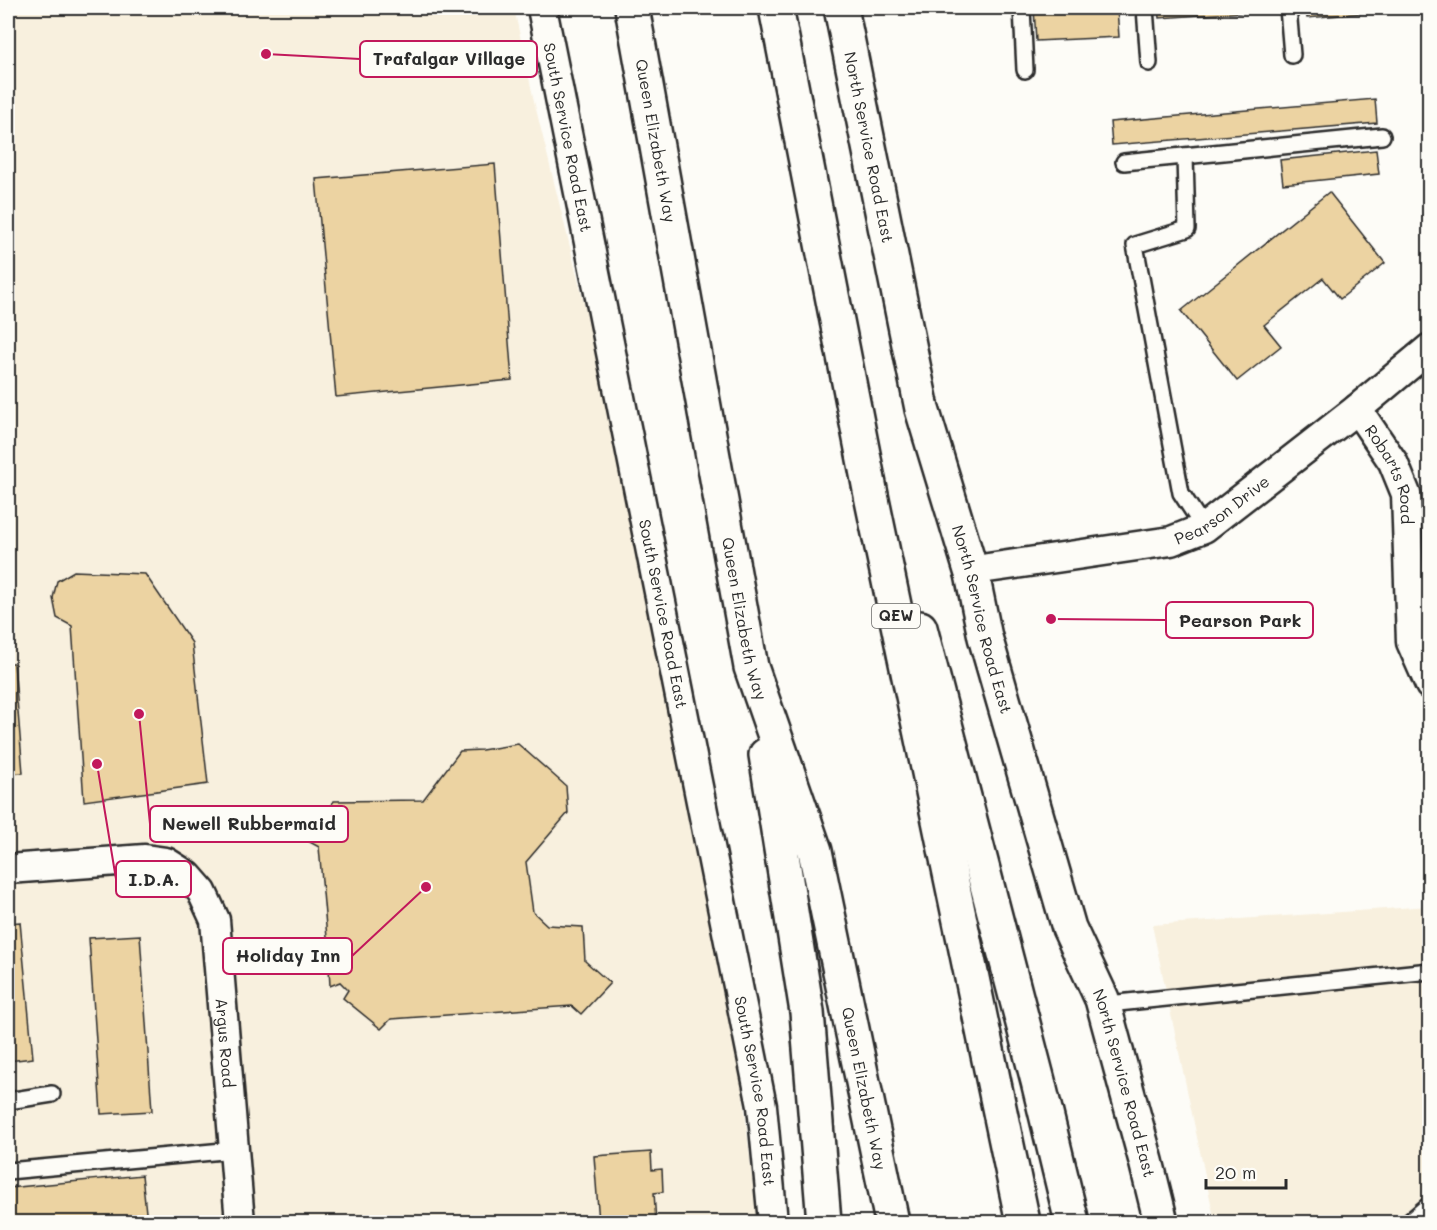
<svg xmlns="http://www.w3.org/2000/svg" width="1437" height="1230" font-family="Mali,sans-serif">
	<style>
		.built { fill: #f8f0de }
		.building { fill: #ecd3a2; stroke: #2b2b2b; stroke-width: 1.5 }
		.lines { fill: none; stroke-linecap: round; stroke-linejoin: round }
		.service-casing { stroke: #2b2b2b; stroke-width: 20 }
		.minor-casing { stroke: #2b2b2b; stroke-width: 33 }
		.tertiary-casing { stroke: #2b2b2b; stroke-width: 38 }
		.motorway-casing { stroke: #2b2b2b; stroke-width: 38 }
		.service { stroke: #fdfcf7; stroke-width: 15 }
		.minor { stroke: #fdfcf7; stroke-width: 28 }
		.tertiary { stroke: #fdfcf7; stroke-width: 33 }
		.motorway { stroke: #fdfcf7; stroke-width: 33 }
		.labels { text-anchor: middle; stroke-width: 5; stroke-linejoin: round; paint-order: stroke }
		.shield { fill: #fdfcf7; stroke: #6a6a68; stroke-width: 1.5 }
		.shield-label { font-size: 15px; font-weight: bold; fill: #2b2b2b }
		.street-label { font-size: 16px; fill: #2b2b2b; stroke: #fdfcf7 }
		.leader { fill: none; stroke: #c2185b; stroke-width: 2 }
		.callout-dot { fill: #c2185b; stroke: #fdfcf7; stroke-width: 2 }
		.callout { fill: #fdfcf7; stroke: #c2185b; stroke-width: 2 }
		.callout-label { font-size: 18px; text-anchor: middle; font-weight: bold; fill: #2b2b2b }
	</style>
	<rect width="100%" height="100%" fill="#fdfcf7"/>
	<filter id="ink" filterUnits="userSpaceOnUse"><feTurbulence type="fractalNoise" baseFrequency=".0167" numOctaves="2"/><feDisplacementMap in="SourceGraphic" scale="12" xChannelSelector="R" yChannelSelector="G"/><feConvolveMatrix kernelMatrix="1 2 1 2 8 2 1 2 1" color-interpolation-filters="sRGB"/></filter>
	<g filter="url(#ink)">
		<g class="built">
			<path d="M8,8H514L534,101L714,830L757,1222H8Z"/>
			<path d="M1429,906V1222H1215L1152,925Z"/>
		</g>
		<g class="building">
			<path d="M1034,8H1117L1119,37L1036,41Z"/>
			<path d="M1158,8H1262V11L1159,18Z"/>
			<path d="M1306,8H1388V11L1307,18Z"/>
			<path d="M1375,99L1377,123L1112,145L1110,122Z"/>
			<path d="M1376,150L1379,174L1283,184L1280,160Z"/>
			<path d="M495,164L512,380L336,397L316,179Z"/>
			<path d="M1329,192L1385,263L1340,299L1323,278L1264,325L1281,346L1237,381L1181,311Z"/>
			<path d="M74,571L145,574L192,643L208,784L84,801L72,626L57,618L53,598L57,581Z"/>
			<path d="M8,663H14L23,773L8,774Z"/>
			<path d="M518,744L566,786L568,813L526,862L533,912L547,925L583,927L585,961L610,983L581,1014L572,1006L391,1019L381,1029L343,998L348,990L340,982L330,986L328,949L319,847L306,840L334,801L423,800L460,751L482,750Z"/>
			<path d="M20,922L33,1058L8,1061V923Z"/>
			<path d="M140,935L152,1111L101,1114L89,938Z"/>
			<path d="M651,1152L652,1170L662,1169L663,1192L654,1193L656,1222H599L594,1156Z"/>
			<path d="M142,1175L147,1222H8V1188Z"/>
		</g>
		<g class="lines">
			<defs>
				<g id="service">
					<path d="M1022,8L1025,70"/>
					<path d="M1145,8L1149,63"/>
					<path d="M1288,8L1292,55"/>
					<path d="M1185,156L1187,229L1135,245L1181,493L1204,528"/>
					<path d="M1124,162L1382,136"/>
					<path d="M1102,999L1118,1003L1430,971"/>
					<path d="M8,1101L52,1094"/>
					<path d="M8,1171L234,1150"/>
					<path d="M1409,1222L1430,1204"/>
				</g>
				<g id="minor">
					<path id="s1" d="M542,8L762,1106L773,1222"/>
					<path id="s2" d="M1357,409L1393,462L1406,494L1411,642L1430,685"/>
					<path id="s3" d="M972,574L988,568L1171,541L1204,528L1357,409L1430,348"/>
					<path id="s4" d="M8,869L145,859L166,862L188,876L202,892L215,920L240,1222"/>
				</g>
				<g id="tertiary">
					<path id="s5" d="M841,8L922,409L972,574L985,637L1069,928L1102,999L1146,1161L1161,1222"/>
				</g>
				<g id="motorway">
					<path id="s6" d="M632,8L751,667L815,851L892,1222"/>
					<path d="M776,8L872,500L1023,1222"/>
					<path d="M920,628L1038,1081L1072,1222"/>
					<path d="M766,755L807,1012L824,1222"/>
				</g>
			</defs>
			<use href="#service" class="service-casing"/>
			<use href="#minor" class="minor-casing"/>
			<use href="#tertiary" class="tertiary-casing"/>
			<use href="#motorway" class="motorway-casing"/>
			<use href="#service" class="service"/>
			<use href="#minor" class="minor"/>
			<use href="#tertiary" class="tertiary"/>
			<use href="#motorway" class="motorway"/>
		</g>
	</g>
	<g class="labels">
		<rect class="shield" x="872" y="604" width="48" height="24" rx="4.5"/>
		<g class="shield-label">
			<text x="896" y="621">QEW</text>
		</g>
		<g class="street-label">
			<text dy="6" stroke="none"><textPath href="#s1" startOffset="132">South Service Road East</textPath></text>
			<text dy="6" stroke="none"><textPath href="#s6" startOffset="135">Queen Elizabeth Way</textPath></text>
			<text dy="6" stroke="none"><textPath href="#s5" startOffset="142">North Service Road East</textPath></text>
			<text dy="6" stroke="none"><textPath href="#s2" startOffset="75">Robarts Road</textPath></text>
			<text dy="6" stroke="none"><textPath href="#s3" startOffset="262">Pearson Drive</textPath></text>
			<text dy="6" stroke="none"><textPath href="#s1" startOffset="618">South Service Road East</textPath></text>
			<text dy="6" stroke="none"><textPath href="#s6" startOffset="621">Queen Elizabeth Way</textPath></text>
			<text dy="6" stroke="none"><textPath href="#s5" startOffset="628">North Service Road East</textPath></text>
			<text dy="6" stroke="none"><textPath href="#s4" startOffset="360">Argus Road</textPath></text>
			<text dy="6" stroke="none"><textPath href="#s5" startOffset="1114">North Service Road East</textPath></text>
			<text dy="6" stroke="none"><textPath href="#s6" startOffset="1107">Queen Elizabeth Way</textPath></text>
			<text dy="6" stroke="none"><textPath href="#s1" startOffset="1104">South Service Road East</textPath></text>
		</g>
	</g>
	<path class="leader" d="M266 54L360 59M1051 619L1166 620M139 714L150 824M97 764L116 879M426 887L352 956"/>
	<g class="callout-dot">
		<circle cx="266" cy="54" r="6"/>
		<circle cx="1051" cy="619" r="6"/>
		<circle cx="139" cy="714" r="6"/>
		<circle cx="97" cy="764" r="6"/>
		<circle cx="426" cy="887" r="6"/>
	</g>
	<g class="callout">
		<rect x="360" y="41" width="177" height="36" rx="6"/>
		<rect x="1166" y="602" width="147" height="36" rx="6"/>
		<rect x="150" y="806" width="198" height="36" rx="6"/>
		<rect x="116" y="861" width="75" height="36" rx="6"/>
		<rect x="223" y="938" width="129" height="36" rx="6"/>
	</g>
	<g class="callout-label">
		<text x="449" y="65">Trafalgar Village</text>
		<text x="1240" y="627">Pearson Park</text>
		<text x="249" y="830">Newell Rubbermaid</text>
		<text x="154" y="886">I.D.A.</text>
		<text x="288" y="962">Holiday Inn</text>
	</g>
	<rect width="1437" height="1230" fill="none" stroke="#fdfcf7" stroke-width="30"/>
	<rect x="15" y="15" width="1407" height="1200" fill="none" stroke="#2b2b2b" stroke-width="2" filter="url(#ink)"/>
	<path d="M1206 1179v9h80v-9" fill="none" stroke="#2b2b2b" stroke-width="3"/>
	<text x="1215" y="1179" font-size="18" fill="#2b2b2b" stroke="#fdfcf7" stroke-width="4.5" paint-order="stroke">20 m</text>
</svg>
